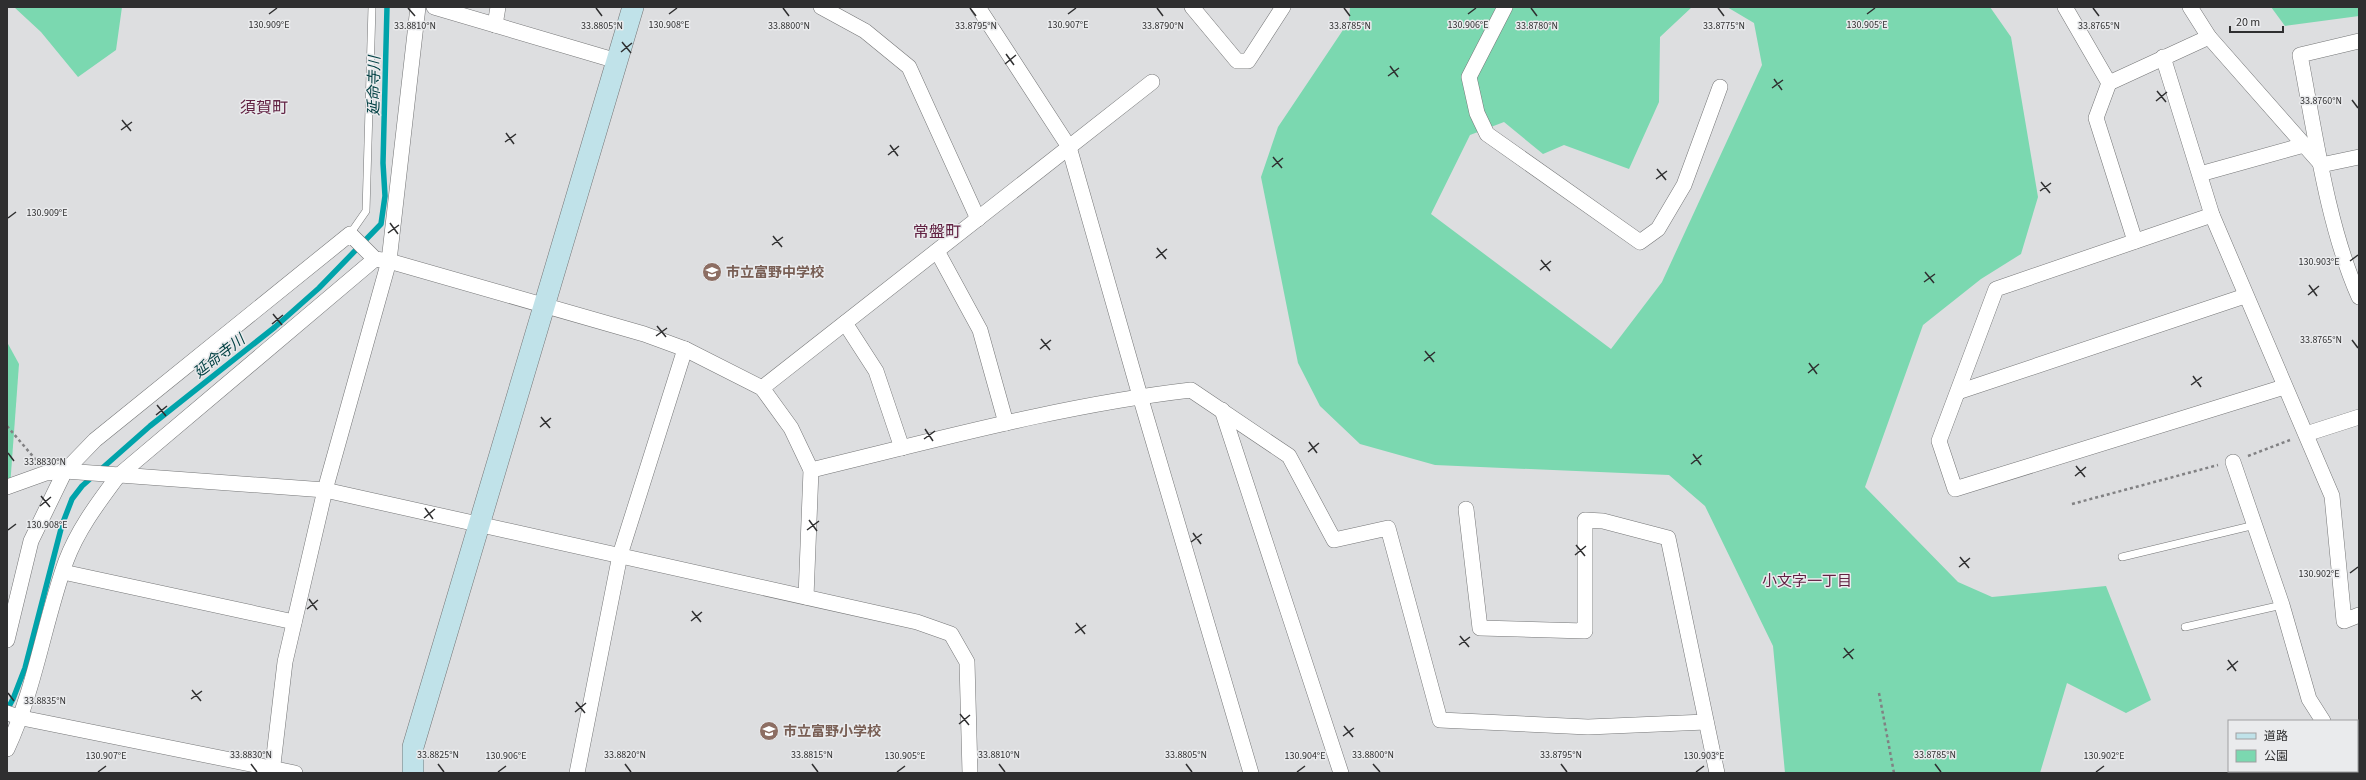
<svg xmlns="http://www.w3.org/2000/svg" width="2366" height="780" font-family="'Source Sans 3','Noto Sans JP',sans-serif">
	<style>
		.green { fill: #7bd8b0 }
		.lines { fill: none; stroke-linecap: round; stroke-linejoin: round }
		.stream { stroke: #00a3aa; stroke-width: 5.5 }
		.lane-casing { stroke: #757677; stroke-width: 8 }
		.street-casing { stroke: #757677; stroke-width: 16 }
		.secondary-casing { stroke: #757677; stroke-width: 22 }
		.path { stroke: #818183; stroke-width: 2.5; stroke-dasharray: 3 3; stroke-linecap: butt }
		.lane { stroke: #fff; stroke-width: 7 }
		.street { stroke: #fff; stroke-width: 15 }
		.secondary { stroke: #c0e2e9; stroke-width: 21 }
		.ticks { fill: none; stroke: #2f2f30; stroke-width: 1.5 }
		.labels { text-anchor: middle; stroke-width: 3; stroke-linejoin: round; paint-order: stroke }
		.education-label { font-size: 14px; font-weight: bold; fill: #785e54; stroke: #eaebed; text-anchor: start }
		.water-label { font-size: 15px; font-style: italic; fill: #024043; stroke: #eaebed }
		.neighbourhood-label { font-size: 15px; fill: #622243; stroke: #eaebed }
		.quarter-label { font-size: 16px; fill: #622243; stroke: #eaebed }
		.ticks-label { font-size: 10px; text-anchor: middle; fill: #2f2f30; stroke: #eaebed; stroke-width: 3; stroke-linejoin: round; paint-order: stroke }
	</style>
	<rect width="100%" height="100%" fill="#dddee0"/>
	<g class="green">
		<path d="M14,7H122L116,50L78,77L41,32Z"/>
		<path d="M1350,7H1692L1660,37L1659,102L1629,169L1564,145L1543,154L1504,122L1470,135L1431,214L1611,349L1662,282L1762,65L1754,23L1727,7H1990L2011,37L2038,197L2021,254L1981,279L1923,325L1865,487L1958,582L1992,597L2106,586L2151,700L2126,713L2067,683L2040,773H1785L1773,646L1705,506L1669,475L1435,465L1360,444L1320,406L1298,363L1261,177L1278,127L1349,21Z"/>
		<path d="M2271,7H2359V16L2285,26Z"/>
		<path d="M7,342L19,364L10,487H7Z"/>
	</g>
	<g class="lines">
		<path class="stream" d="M7,710L13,699L25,668L62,525L72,499L82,486L150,426L275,327L319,288L381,224L385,196L383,163L387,7"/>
		<defs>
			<g id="lane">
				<path d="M350,234L366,211L372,7"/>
				<path d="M2122,557L2255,525"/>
				<path d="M2185,627L2282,605"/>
			</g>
			<g id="street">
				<path d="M434,7L617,61"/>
				<path d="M821,7L865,31L909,67L978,219"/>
				<path d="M978,7L1069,147L1140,396L1251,773"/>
				<path d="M1192,7L1237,61H1248L1283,7"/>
				<path d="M1505,7L1469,77L1477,113L1487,134L1640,242L1658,229L1684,185L1720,87"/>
				<path d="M2065,7L2109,83L2209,37"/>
				<path d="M2190,7L2209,37L2321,164"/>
				<path d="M495,25L498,7"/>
				<path d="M2359,41L2300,55C2315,132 2327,225 2359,297"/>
				<path d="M2163,57L2212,215L2332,496L2344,621L2359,615"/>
				<path d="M2109,83L2096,118L2135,241"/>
				<path d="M2321,165L2359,157"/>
				<path d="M2200,174L2304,145"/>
				<path d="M2212,215L1996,289L1939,441L1955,489L2284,387"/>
				<path d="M937,251L980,330L1006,423"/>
				<path d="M845,323L876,371L902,448"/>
				<path d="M762,388L1152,82"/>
				<path d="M1958,392L2245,296"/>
				<path d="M1222,410L1341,773"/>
				<path d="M2306,434L2359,417"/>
				<path d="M2233,462L2282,605L2309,699L2323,721"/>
				<path d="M811,470C936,440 1062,405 1191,390L1289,456L1334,540L1388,528L1440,720L1588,727L1706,722"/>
				<path d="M7,487L46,473L65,471L325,490L917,622L951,634L967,662L970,773"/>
				<path d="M1466,509L1480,628L1585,631V520L1603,521L1668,538L1717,773"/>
				<path d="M63,572L294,622"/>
				<path d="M7,640L31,541L65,471L95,440L350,234L375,259L389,261L644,334L685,349L762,388L791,428L811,470L806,597"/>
				<path d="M7,713L22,718L295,773"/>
				<path d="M7,749C35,689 44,623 66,561C78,529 98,503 118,476L375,259"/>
				<path d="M2354,771L2356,773"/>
				<path d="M272,773L285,662L325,490L389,261L418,7"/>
				<path d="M577,773L620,555L685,349"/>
				<path d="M2270,773L2274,771"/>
			</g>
			<path id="secondary" d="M413,773V747L633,7"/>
		</defs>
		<use href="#lane" class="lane-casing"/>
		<use href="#street" class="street-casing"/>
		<use href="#secondary" class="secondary-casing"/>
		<g class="path">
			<path d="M7,426L36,460"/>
			<path d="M2248,456L2290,440"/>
			<path d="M2072,504L2218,465"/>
			<path d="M1879,693L1894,773"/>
		</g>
		<use href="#lane" class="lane"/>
		<use href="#street" class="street"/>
		<use href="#secondary" class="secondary"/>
	</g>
	<path class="ticks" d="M408,8L415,16M596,8L602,16M783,8L789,16M970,8L976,16M1157,8L1163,16M1344,8L1350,16M1531,8L1537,16M1718,8L1724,16M2093,8L2099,16M269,14L277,8M669,14L677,8M1068,14L1076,8M1468,14L1476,8M1867,14L1875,8M622,42L631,53M621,52L632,43M1006,54L1014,65M1005,64L1016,55M1390,66L1398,77M1388,76L1399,68M1774,79L1782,90M1772,88L1783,80M2157,91L2166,102M2352,100L2358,108M2156,101L2167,92M122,120L131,131M121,130L132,122M506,133L514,144M505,142L516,134M890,145L898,156M888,155L899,146M1273,157L1282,168M1272,167L1283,158M1657,169L1666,180M1656,179L1667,171M2041,182L2050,193M2040,191L2051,183M8,218L16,212M390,223L398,234M388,233L399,225M773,236L782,247M772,245L783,237M1157,248L1166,259M1156,258L1167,249M1541,260L1550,271M2350,261L2358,255M1540,270L1551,261M1925,272L1934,283M1924,282L1935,274M2309,285L2317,296M2308,295L2319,286M273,314L282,325M272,324L283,315M657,326L666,337M656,336L667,328M1041,339L1050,350M2352,340L2358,348M1040,349L1051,340M1425,351L1434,362M1424,361L1435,352M1809,363L1817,374M1808,373L1819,364M2193,376L2201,387M2191,385L2202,377M157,405L166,416M156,415L167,406M541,417L550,428M540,427L551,418M925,429L933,441M924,439L935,431M1309,442L1317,453M1308,452L1319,443M8,453L14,461M1693,454L1701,465M1691,464L1702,455M2076,466L2085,477M2075,476L2086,467M41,496L50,507M40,506L51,497M425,508L433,519M424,518L435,509M809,520L817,531M8,530L16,524M807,530L819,521M1193,533L1201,544M1191,542L1202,534M1576,545L1585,556M1575,555L1586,546M1960,557L1969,568M1959,567L1970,558M2350,573L2358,567M309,599L317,610M307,609L318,600M692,611L701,622M691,621L702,612M1076,623L1085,634M1075,633L1086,625M1460,636L1469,647M1459,645L1470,637M1844,648L1853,659M1843,658L1854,649M2228,660L2236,671M2227,670L2238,661M192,690L201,701M8,693L14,701M191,699L202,691M576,702L585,713M575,712L586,703M960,714L969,725M959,724L970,715M1344,726L1353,737M1343,736L1354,728M251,764L257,772M438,764L444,772M625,764L631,772M812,764L818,772M999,764L1005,772M1186,764L1192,772M1373,764L1380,772M1561,764L1567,772M1935,764L1941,772M98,772L106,766M498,772L506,766M897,772L905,766M1297,772L1305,766M1696,772L1704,766M2096,772L2104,766"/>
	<defs>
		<symbol id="school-disc" viewBox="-11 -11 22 22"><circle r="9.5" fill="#8d6e63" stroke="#eaebed"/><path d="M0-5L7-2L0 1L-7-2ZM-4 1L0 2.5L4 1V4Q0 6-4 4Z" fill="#fff"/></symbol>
	</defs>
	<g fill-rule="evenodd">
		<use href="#school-disc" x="701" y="261" width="22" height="22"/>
		<use href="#school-disc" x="758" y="720" width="22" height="22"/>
	</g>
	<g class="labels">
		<g class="education-label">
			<text x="726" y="277">市立富野中学校</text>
			<text x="783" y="736">市立富野小学校</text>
		</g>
		<g class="water-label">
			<text transform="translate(374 86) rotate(-89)" y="5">延命寺川</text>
			<text transform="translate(219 356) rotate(-38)" y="5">延命寺川</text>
		</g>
		<g class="neighbourhood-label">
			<text x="1807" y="586">小文字一丁目</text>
		</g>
		<g class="quarter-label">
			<text x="264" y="113">須賀町</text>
			<text x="937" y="237">常盤町</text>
		</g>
	</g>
	<g class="ticks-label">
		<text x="269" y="28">130.909°E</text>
		<text x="669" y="28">130.908°E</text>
		<text x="1068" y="28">130.907°E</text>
		<text x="1468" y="28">130.906°E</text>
		<text x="1867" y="28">130.905°E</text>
		<text x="1537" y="29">33.8780°N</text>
		<text x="1724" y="29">33.8775°N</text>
		<text x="415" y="29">33.8810°N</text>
		<text x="602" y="29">33.8805°N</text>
		<text x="789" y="29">33.8800°N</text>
		<text x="976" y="29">33.8795°N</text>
		<text x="1163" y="29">33.8790°N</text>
		<text x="1350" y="29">33.8785°N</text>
		<text x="2099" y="29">33.8765°N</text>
		<text x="2321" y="104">33.8760°N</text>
		<text x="47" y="216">130.909°E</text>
		<text x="2319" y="265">130.903°E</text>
		<text x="2321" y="343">33.8765°N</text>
		<text x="45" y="465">33.8830°N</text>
		<text x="47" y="528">130.908°E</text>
		<text x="2319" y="577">130.902°E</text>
		<text x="45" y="704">33.8835°N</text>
		<text x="251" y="758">33.8830°N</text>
		<text x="438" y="758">33.8825°N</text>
		<text x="625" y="758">33.8820°N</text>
		<text x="812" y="758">33.8815°N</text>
		<text x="999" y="758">33.8810°N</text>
		<text x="1186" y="758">33.8805°N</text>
		<text x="1373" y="758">33.8800°N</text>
		<text x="1561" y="758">33.8795°N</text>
		<text x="1935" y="758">33.8785°N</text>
		<text x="106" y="759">130.907°E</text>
		<text x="506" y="759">130.906°E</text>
		<text x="905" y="759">130.905°E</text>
		<text x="1305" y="759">130.904°E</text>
		<text x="1704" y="759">130.903°E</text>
		<text x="2104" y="759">130.902°E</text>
	</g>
	<rect width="2366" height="780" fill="none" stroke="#2f2f30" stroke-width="16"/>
	<rect x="2228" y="720" width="130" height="52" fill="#eaebed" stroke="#9fa0a1"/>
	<rect x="2236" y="733" width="20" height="6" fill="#c0e2e9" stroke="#9fa0a1"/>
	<text x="2264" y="740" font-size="12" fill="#2f2f30">道路</text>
	<rect x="2236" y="750" width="20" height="12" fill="#7bd8b0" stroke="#9fa0a1"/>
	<text x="2264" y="760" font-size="12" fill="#2f2f30">公園</text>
	<path d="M2230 26v6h53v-6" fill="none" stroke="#2f2f30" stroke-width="2"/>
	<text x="2236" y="26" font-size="12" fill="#2f2f30" stroke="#eaebed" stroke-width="3" paint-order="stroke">20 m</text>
</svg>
